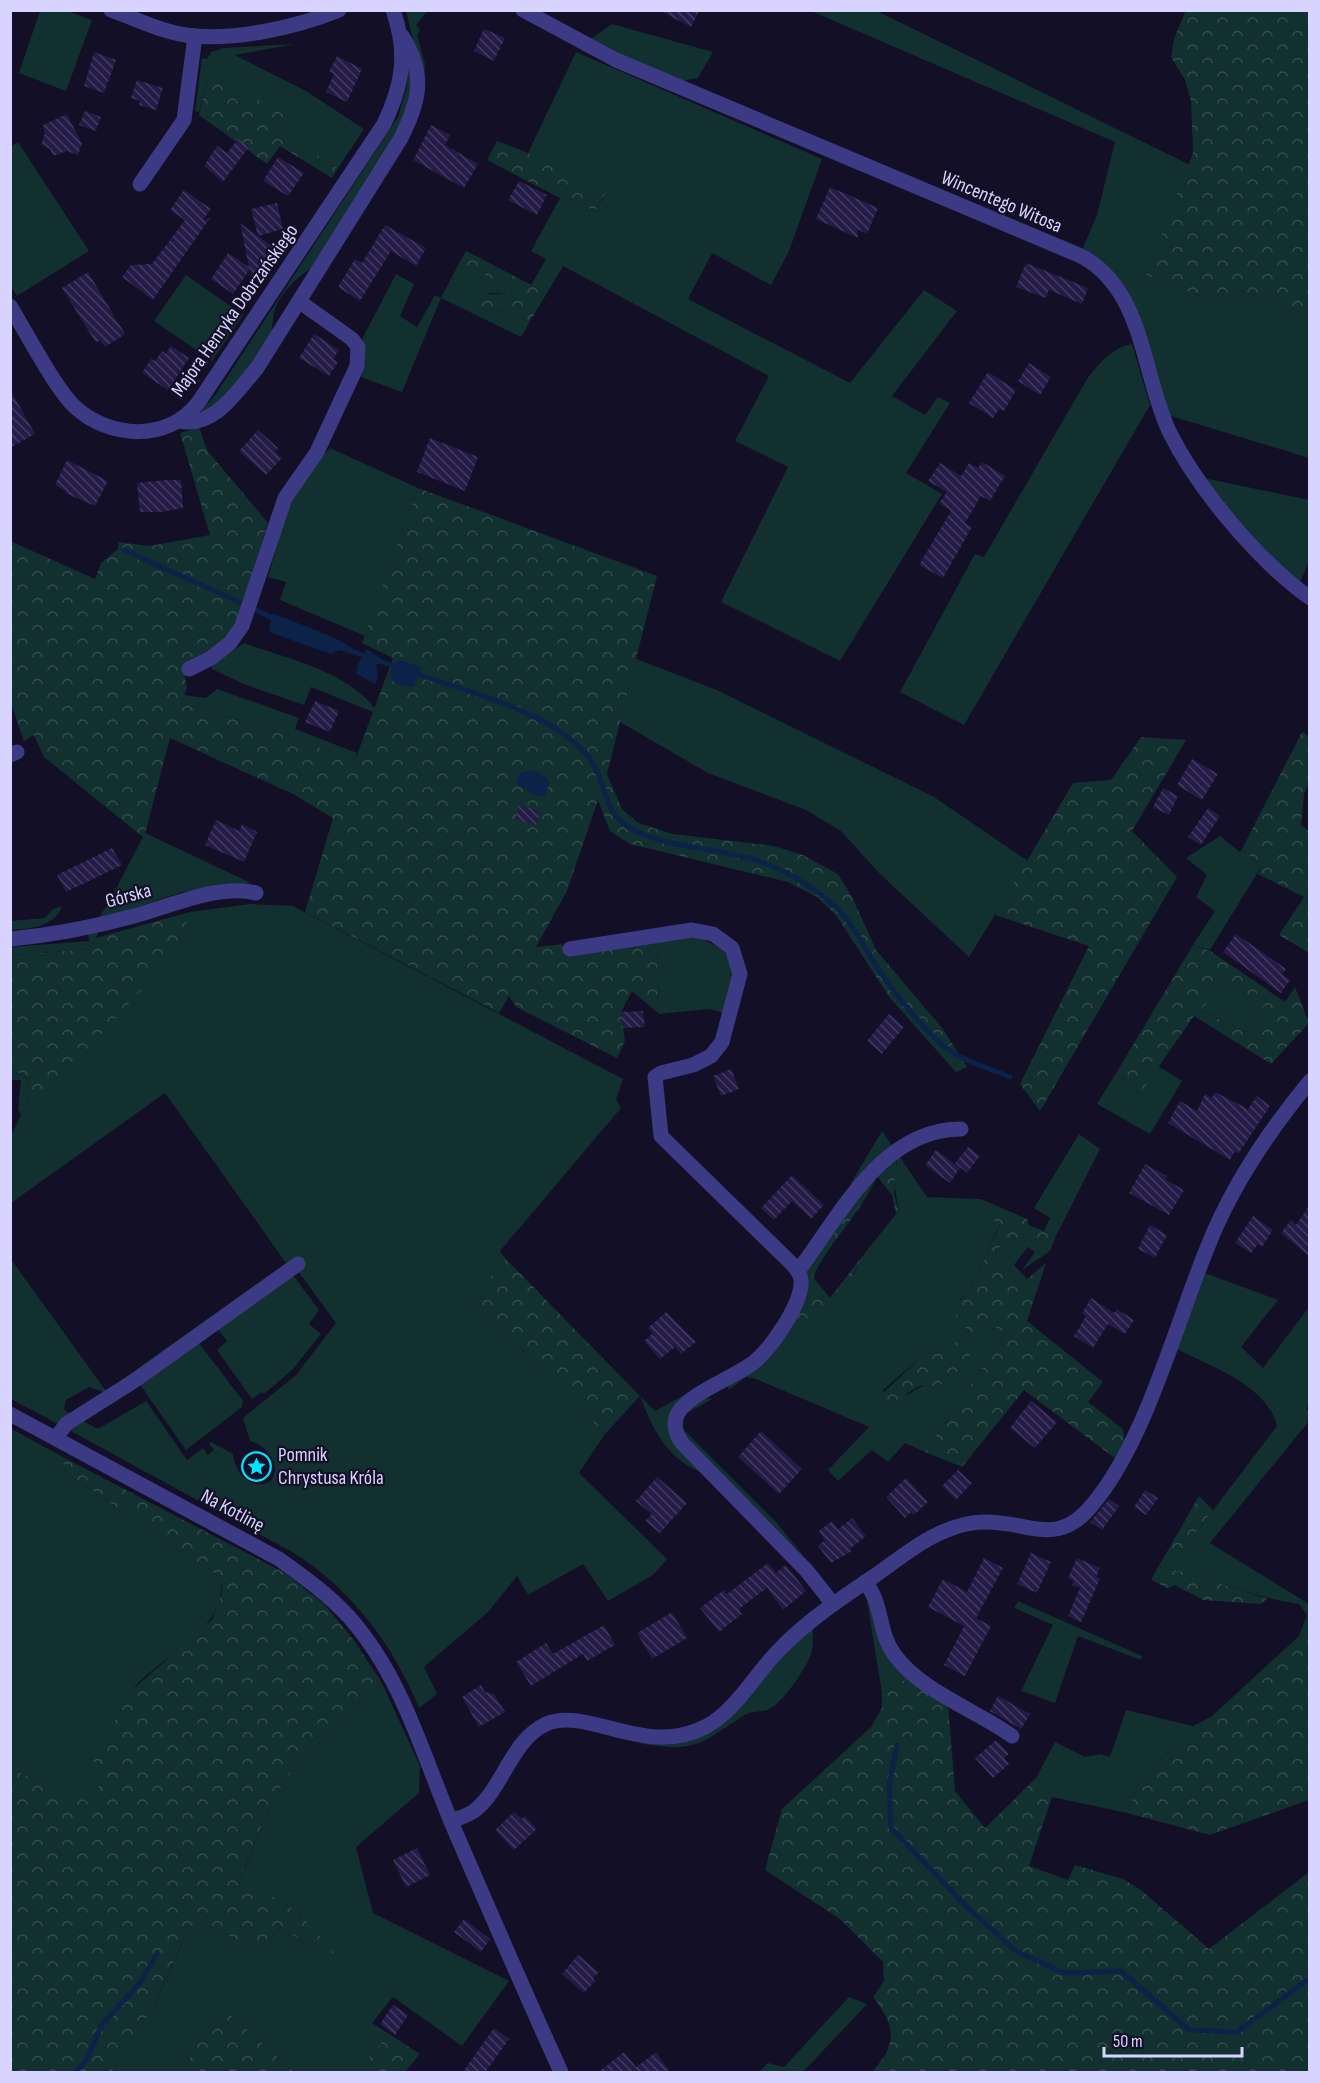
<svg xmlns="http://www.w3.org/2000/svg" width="1320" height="2083" font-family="'Sofia Sans Condensed',sans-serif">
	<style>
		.green { fill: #12302f }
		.forest { fill: url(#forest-crowns) }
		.water { fill: #0c2248 }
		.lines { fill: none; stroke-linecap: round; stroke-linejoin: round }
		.stream { stroke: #0c2248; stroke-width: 5 }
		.building { fill: url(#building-back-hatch) }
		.minor { stroke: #3d3a85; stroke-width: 15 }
		.labels { text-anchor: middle; stroke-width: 4.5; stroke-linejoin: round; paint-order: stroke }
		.street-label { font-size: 20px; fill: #d9d4ff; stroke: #130f26 }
		.poi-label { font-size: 20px; fill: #d9d4ff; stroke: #130f26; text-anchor: start }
	</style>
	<defs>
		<pattern id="forest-crowns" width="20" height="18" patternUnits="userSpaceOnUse" patternTransform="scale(1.5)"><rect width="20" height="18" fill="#12302f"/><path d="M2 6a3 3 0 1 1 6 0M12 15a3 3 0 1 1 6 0" fill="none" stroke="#344d4e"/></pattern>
		<pattern id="building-back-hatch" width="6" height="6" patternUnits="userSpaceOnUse" patternTransform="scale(1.5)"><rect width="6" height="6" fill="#241b47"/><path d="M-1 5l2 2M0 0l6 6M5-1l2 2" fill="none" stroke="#433b63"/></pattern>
	</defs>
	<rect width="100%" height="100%" fill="#130f26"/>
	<g class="green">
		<path d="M406,10L427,11L416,25L420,30L417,35L425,64L423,98L418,62Z"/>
		<path d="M40,11H67L92,20L66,91L19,73Z"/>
		<path d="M811,11H877L1190,165L1146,275L1228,307L1237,290L1309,314V458L1168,415L1132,301C1121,278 1104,263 1083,248L1097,215L1115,142Z"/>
		<path d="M612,24L713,52L698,78L681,81L598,45L591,39Z"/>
		<path d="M295,44L235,55L306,91L364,129L338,168L279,132L288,117L207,80L199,112L195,111L202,58L207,59L211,52L224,48Z"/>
		<path d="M576,52L822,159L789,251L771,285L712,253L688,299L850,383L924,290L957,311L892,396L925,415L938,397L950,403L906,473L942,494L840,661L721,602L788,467L735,441L769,376L563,266L547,293L531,285L546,259L531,251L560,198L595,211L605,195L528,153Z"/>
		<path d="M408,57L412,80L404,122L312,268C298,275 277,297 274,313C272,323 273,331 269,341L218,405L199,414L216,394L398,117L407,86Z"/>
		<path d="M18,142L89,251L17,296L10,285V147Z"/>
		<path d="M460,261L512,289L505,293H490L479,308L510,312L530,321L521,337L441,298L402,392L361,377L365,362L362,339L396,274L414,284L400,316L417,327L435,295L441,298Z"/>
		<path d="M186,275L243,315L212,361L154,321Z"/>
		<path d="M1132,344L1150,405L964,725L900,692L975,554L984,557L1087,379C1098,365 1112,347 1132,344Z"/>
		<path d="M330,448L418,488L365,636L280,600L286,582L268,577L288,505L308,473Z"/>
		<path d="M1204,478L1309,500V561L1299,585L1245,532Z"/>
		<path d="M244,643C288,659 344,670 375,708L373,712L311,687L304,705L246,685L212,669L211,666Z"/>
		<path d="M636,659L717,690L934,797L1028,861L969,957L880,874L841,831L806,810L708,773L620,722Z"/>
		<path d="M217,689L299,718L295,729L357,753L354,764L296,738L181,703L184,695L206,698Z"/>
		<path d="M145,833L251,883C225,886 198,887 173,895C145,904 118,915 89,922L100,916L109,902Z"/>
		<path d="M1220,836L1240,852L1242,849L1261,867L1210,950L1193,945L1215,911L1196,897L1207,875L1186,858Z"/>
		<path d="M250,904L293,906L623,1079L616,1099L621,1108L500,1251L506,1259L469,1303L517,1345L605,1434L579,1473L667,1559L653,1575L608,1601L583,1564L528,1595L517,1576L488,1612L424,1667L437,1694L419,1708C394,1646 351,1589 294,1553L69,1430L83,1421L98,1429L146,1401L187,1460L203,1448L208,1455L214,1450L209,1444L211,1442L233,1454C235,1473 251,1492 271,1481C282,1464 267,1446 250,1441L243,1418L296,1375L336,1323L298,1271L106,1393L89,1387L66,1400L64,1409L70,1414L58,1424L11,1399L10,1258L106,1391L286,1263L165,1093L11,1203V1136L21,1115L18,1109L21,1080H11L10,1072C32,1072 33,1091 27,1107L179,948L190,912Z"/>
		<path d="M62,906C55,927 30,929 11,930L10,921L45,918L53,909Z"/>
		<path d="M99,931L92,949L11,955V947L89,941L88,933Z"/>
		<path d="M697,937C749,958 735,973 724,1019L721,1012L709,1009L659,1014L657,942Z"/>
		<path d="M1222,981L1252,997L1265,988L1269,991L1259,1019L1248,1034L1200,1009Z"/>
		<path d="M1158,1066L1182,1081L1150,1134L1097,1104L1116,1073L1137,1093Z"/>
		<path d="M882,1131L895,1150L855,1190L851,1183Z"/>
		<path d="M1079,1134L1100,1149L1056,1236L1044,1231L1050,1218L1034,1208Z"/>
		<path d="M898,1154L927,1197L980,1199L995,1205L990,1211L1000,1224L967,1295L960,1299L967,1331L961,1340L922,1356L882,1391L907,1395L924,1385L940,1386L953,1377L989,1323L1006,1333L925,1452L905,1443L888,1462L872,1450L838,1481L828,1470L869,1427L756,1379L746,1377L729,1390L727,1385L788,1324L822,1310L854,1274L861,1258L896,1214L899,1213L894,1182Z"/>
		<path d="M1023,1237L1050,1251L1022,1270L1035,1252L1028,1247L1014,1265L1027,1279L1020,1285L998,1268L994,1261L997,1250L1006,1240Z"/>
		<path d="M1205,1273L1278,1300L1241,1347L1263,1368L1309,1307L1310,1403L1306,1409L1309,1411V1421L1210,1543L1309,1604V1629L1299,1636L1307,1615L1299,1604C1250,1597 1206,1576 1158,1567L1164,1557L1179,1555L1277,1426C1267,1385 1211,1367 1177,1349Z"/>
		<path d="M293,1275L319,1310L309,1324L321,1334L292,1370L264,1394L262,1392L252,1399L217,1350L227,1341L217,1328Z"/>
		<path d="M199,1343L243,1401L242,1407L186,1450L139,1383Z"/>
		<path d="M699,1387L670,1414L707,1474C669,1463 653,1430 640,1396L655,1411Z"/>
		<path d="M705,1398L712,1399L684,1415L683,1429L776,1522L803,1555L682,1435L683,1412Z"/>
		<path d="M10,1428L61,1456L66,1473L221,1578C227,1632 164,1653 134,1688C126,1697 107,1790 103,1809L11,1769Z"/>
		<path d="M866,1594L910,1677L882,1693Z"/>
		<path d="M1018,1601L1142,1656L1141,1660L1078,1636L1055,1703L1021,1691L1053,1625L1014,1608Z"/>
		<path d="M813,1628C813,1635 813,1644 812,1651C808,1666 783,1703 769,1709C761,1713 751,1710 743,1716C696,1747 695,1752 637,1743L693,1738Z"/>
		<path d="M382,1683L420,1766L419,1793L356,1847L373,1913L509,1981L462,2046L393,1997L372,2023L389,2034L356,2072H294L226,2011L204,2032L182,2072H111C143,2029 166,1984 186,1933L208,1926L256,1950L281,1927L325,1957L300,1914L241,1877L268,1811L286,1778L366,1695Z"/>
		<path d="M1126,1710L1193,1726L1139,1782L1127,1813L1052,1797L1036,1778L1055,1742L1085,1757L1100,1754L1110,1757Z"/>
		<path d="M849,1997L867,2004L803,2072H759L768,2063L784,2067Z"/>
	</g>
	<g class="forest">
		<path d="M1186,10L1309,11V314L1237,290L1228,307L1146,275L1193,153L1191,101L1185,80L1171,57L1174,39Z"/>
		<path d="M207,80L244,92L288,117L280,132L338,168L332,178L280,146L267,164L199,115Z"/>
		<path d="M497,141L528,153L605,194L595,211L560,198L487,160Z"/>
		<path d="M466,251L547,293L530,321L510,312L479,308L473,303L476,296L505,293L511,289L460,261Z"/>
		<path d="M199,427L207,450L268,523L235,626C223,646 204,657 183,666L187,688L181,703L296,738L354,763L393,658L362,643L418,488L657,576L607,774L622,809L638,823L673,834L774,846L803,855L838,874L853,899L876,950L943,1029L967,1067L956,1072L890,998L836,915L817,897L788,882L630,844L610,831L598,800L567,891L536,947L562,944L566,951L657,942L659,1014L632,991L621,1012L625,1041L617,1058L516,1007L509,996L499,1013L305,912L333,818L293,794L170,738L144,838L44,757L34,735L24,741L11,704L10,541L95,579L101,563L118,549V542L150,546L210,535L180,433Z"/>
		<path d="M1302,732L1310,737L1309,783L1304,794L1301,825L1309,831V953L1279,935L1304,897L1258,874L1261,867L1242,849Z"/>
		<path d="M1141,737L1186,740L1132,831L1177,877L1040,1111L1020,1084L1089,946L995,915L1073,783L1111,780Z"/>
		<path d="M190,912L179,948L30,1113L27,1107C33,1091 32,1072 11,1072V955L92,949L96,938Z"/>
		<path d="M1193,945L1210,951L1265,988L1252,997L1222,981L1201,1010L1248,1034L1259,1019L1269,991L1285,1002L1295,987L1309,1023L1271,1064L1194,1016L1143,1089L1137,1093L1116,1073Z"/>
		<path d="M897,1155L894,1193L899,1213L896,1214L892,1195L877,1176C860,1215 831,1239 813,1277L830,1298L861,1258C849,1285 827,1322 792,1322L807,1268L833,1235L859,1192Z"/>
		<path d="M995,1205L1027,1219L1029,1225L1056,1236L1050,1251L1023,1237L1006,1240L997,1250L994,1261L998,1268L1020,1285L1046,1263L1027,1321L1103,1382L1088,1402L1123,1429L1125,1445L1116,1459L1024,1390L962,1467L925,1452L1006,1333L990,1324C979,1339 958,1379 941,1385C934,1388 925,1383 918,1387C903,1394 896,1410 878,1398L922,1356L961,1340L967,1331L963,1321L956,1317C955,1306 958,1301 967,1295L1000,1225L990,1218V1211Z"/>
		<path d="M506,1259L640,1396L605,1434L517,1345L469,1303Z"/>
		<path d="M61,1456L285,1573L324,1604L353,1639L382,1683L366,1695L286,1778L268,1811L241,1876L300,1914L335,1953L325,1957L281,1927L256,1950L208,1926L186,1933C164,1986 145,2027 111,2072H11V1769L103,1808L93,1759L132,1690L212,1620L222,1593L221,1578L66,1473Z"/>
		<path d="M1199,1496L1213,1510L1179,1555L1164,1557Z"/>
		<path d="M1158,1567L1183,1572L1268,1599L1260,1604L1203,1600L1175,1585L1168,1588L1151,1580Z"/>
		<path d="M1309,1629V1800L1210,1835L1127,1813L1139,1782L1193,1726L1211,1717L1299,1636Z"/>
		<path d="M910,1677L948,1704L955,1791L985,1828L1036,1778L1052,1797L1029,1866L1068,1880L1075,1865L1123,1879L1141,1890L1209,1949L1309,1872V2072H872C898,2043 896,2027 873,1997L884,1981L883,1962L840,1919L765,1870L782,1809L871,1727L882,1708V1693Z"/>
		<path d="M226,2011L294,2072H182L204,2032Z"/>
		<path d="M389,2034L420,2054L405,2072H356Z"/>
	</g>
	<g class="water">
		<path d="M272,613L333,637L353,648L350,654L340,650L331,654L269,632Z"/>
		<path d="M367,649L384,661L376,665L378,678L375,684L356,674L358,664Z"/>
		<path d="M398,660L421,667L414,687L398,685L391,679V670Z"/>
		<path d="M527,771L539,772L550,782L545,795L537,797L516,783L520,773Z"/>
	</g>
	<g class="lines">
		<g class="stream">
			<path d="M124,550L241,603"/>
			<path d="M256,610L276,620"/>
			<path d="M346,649L368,657"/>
			<path d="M377,660L399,668"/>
			<path d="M414,673C468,692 550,711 588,756C605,776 603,812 627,826C666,850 715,846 758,861C785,870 810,885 832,904C852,920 865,949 879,970C895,994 931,1040 955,1054C972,1064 992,1069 1010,1077"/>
			<path d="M897,1745L889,1786L891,1828L968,1908L1016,1951L1064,1973L1121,1971L1189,2030L1237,2032L1310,1978"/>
			<path d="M76,2072L87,2059L101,2026L139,1984L157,1954"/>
		</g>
	</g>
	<g class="building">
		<path d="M658,10H700L691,27Z"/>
		<path d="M484,29L505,38L494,61L474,51Z"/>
		<path d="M94,52L116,60L104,93L84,86Z"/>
		<path d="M337,56L362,69L347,102L326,92L334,74L329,72Z"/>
		<path d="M137,80L163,88L156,110L139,105L140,101L131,98Z"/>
		<path d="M85,111L101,117L96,131L79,125Z"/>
		<path d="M67,114L82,144L78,155L67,151L53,156L50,149L41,145L45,133L43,125Z"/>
		<path d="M431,125L450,135L445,145L478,164L464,188L413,160Z"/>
		<path d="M238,139L249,147L223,182L204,166L217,146L227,153Z"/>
		<path d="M278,157L304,173L288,196L263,181Z"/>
		<path d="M519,181L547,195L537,215L508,200Z"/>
		<path d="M830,187L878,208L867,234L857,229L858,238L816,219Z"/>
		<path d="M184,190L211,209L203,220L210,218L153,300L122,277L131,265L152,264L185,220L170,210Z"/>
		<path d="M277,203L283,229L258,236L251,209Z"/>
		<path d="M240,223L273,247L252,277L250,269L233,294L211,279L228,253L249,267Z"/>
		<path d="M385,225L426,248L416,266L391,251L360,301L338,287L355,259L362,263Z"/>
		<path d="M1026,263L1088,288L1082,304L1049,290L1046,298L1016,287Z"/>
		<path d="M88,272L125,334L105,347L100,340L96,343L62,288Z"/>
		<path d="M314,334L339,350L333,359L338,362L329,376L299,358Z"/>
		<path d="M171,346L189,358L168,390L142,373L151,359L155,361L162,351L166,354Z"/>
		<path d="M1029,363L1051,377L1040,395L1018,381Z"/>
		<path d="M988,372L1016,390L1004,411L999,409L993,418L969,403Z"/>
		<path d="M10,389L35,434L10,448Z"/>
		<path d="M258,430L278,448L275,452L282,458L266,475L239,451Z"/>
		<path d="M430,438L478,457L465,491L417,472Z"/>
		<path d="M67,460L108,481L95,506L65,493L66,491L55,485Z"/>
		<path d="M982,462L1005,476L990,501L981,496L965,523L972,527L943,578L919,565L951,511L939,503L947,492L928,481L940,463L961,476L969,463L978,468Z"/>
		<path d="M166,480H181L183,508L161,512H140L137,483Z"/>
		<path d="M315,701L339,711L330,732L305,722Z"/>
		<path d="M1192,759L1218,774L1202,800L1177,785Z"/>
		<path d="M1163,788L1178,796L1169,815L1153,807Z"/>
		<path d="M519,805L540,811L536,825L515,819Z"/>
		<path d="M1208,808L1220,816L1201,845L1188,837Z"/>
		<path d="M216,820L239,831L242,824L257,832L244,862L205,845Z"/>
		<path d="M112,848L122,865L66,892L57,875Z"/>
		<path d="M1236,934L1286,969L1282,974L1290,980L1281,993L1223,952Z"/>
		<path d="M643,1011L645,1027L622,1028L621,1012Z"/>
		<path d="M889,1014L904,1027L882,1054L867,1041Z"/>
		<path d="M731,1069L739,1089L721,1096L713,1076Z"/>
		<path d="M1215,1092L1248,1109L1257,1096L1270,1106L1239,1153L1235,1151L1230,1160L1168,1123L1180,1101L1197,1111L1205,1094L1212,1098Z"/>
		<path d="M968,1147L980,1156L967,1173L955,1163Z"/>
		<path d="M936,1150L960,1168L950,1183L925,1165Z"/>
		<path d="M1145,1164L1167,1176L1165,1179L1184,1190L1169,1215L1129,1193Z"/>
		<path d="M792,1175L824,1205L811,1219L792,1201L774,1220L761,1208Z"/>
		<path d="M1310,1204V1257L1281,1233L1291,1220L1296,1225Z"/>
		<path d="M1253,1216L1273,1230L1262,1247L1258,1244L1251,1253L1235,1243Z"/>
		<path d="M1150,1225L1167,1235L1155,1258L1138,1249Z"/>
		<path d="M1091,1298L1114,1313L1112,1316L1117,1309L1134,1320L1125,1334L1108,1324L1093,1348L1074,1336L1086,1316L1082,1313Z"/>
		<path d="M666,1312L696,1342L681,1354L675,1347L660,1359L644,1341L653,1333L648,1328Z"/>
		<path d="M1031,1401L1057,1422L1035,1448L1010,1428Z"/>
		<path d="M761,1431L802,1469L779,1494L738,1457Z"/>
		<path d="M958,1470L972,1483L956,1500L942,1486Z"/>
		<path d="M657,1477L687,1503L660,1533L645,1521L652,1514L636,1501Z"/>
		<path d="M906,1478L928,1502L914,1515L911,1512L905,1518L886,1497Z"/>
		<path d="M1145,1490L1158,1498L1146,1515L1134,1507Z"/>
		<path d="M1109,1499L1119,1506L1102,1530L1090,1522Z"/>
		<path d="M852,1518L866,1536L850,1549L852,1551L831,1563L818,1546L825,1540L819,1531L832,1521L838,1529Z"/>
		<path d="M1031,1553L1051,1562L1037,1593L1017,1584Z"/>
		<path d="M984,1558L1003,1568L976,1618L991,1626L965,1676L944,1665L964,1626L928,1607L943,1579L967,1592Z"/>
		<path d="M1077,1558L1100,1568L1096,1577L1100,1579L1081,1622L1068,1616L1080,1588L1072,1585L1074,1581L1068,1578Z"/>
		<path d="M768,1563L776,1573L786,1565L806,1591L783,1610L767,1588L739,1609L742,1614L719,1632L700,1608L724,1590L727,1594Z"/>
		<path d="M672,1612L687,1638L652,1659L637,1633Z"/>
		<path d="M604,1625L615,1645L587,1661L583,1654L531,1686L516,1662L546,1643L553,1654Z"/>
		<path d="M481,1685L485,1692L494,1694L505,1712L479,1727L462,1697Z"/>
		<path d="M998,1696L1030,1714L1021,1729L990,1711Z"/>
		<path d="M996,1740L1009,1754L1004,1758L1009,1764L993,1778L975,1758Z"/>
		<path d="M514,1812L522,1819L525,1816L537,1829L514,1850L495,1830Z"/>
		<path d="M417,1848L430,1875L406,1887L393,1860Z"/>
		<path d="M464,1919L490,1939L481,1952L454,1932Z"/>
		<path d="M578,1955L599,1972L593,1978L595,1981L584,1993L562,1974Z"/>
		<path d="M393,2005L408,2015L395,2035L380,2024Z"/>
		<path d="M494,2028L509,2039L485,2073H462Z"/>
		<path d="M624,2052L636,2067L656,2052L671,2073H597Z"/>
	</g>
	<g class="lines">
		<g class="minor">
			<path d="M111,10C136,19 160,31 186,35C232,42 297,27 339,10"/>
			<path d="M523,10L616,60L1081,256C1144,289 1142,374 1169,431C1197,488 1258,561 1310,598"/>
			<path d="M140,184L184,120L195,36"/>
			<path d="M10,306C26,332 55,388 75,407C110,439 167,442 198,403L384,124C403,84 408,53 393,10"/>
			<path d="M179,421C214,429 238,390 257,368L401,138C420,100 426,74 402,36"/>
			<path d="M189,669L211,658L230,643L242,626L285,498L317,452L357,366L358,347L352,339L300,302"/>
			<path d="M10,755L17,752"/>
			<path d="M10,939C52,935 94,927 134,916C168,907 221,883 256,893"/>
			<path d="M570,949L692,930L713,934L732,948L740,974L722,1042L711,1056L693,1065L661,1073L655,1077L661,1136L793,1265C797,1270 801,1274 801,1281C802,1305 769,1352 750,1365C730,1379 689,1394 678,1413C672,1423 676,1435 682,1443L807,1571L833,1604"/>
			<path d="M798,1271C840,1216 881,1129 961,1129"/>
			<path d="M10,1414L279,1559C304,1577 328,1594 349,1617C404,1679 423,1757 455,1831C490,1912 525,1993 561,2072"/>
			<path d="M56,1438L66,1424L134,1381L298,1264"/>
			<path d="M865,1582C883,1603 878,1632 894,1654C920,1691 976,1710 1012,1736"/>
			<path d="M451,1821C458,1818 467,1816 474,1811C503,1789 511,1740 546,1724C587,1706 645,1758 705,1727C736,1711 755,1674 779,1650C807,1621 840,1599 873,1577C892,1564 910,1549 930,1538C947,1529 965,1522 984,1522C1030,1521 1057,1549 1093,1504C1146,1441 1176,1323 1208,1246C1232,1185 1268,1132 1310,1081"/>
		</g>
	</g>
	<defs>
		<symbol id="sight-ring" viewBox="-11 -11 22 22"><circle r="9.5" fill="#130f26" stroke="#00e5ff" stroke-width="1.5"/><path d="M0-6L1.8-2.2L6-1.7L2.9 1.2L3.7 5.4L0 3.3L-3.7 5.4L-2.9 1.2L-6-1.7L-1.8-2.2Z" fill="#00e5ff"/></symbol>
	</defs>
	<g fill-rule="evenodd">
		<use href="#sight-ring" x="240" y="1450" width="33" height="33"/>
	</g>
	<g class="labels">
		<g class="street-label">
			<text transform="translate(1002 201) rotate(23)" y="7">Wincentego Witosa</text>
			<text transform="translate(234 310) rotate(-55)" y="7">Majora Henryka Dobrzańskiego</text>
			<text transform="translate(128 895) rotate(-15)" y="7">Górska</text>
			<text transform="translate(233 1510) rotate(28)" y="7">Na Kotlinę</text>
		</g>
		<g class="poi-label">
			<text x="278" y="1461">Pomnik<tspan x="278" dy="23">Chrystusa Króla</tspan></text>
		</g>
	</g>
	<rect width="1320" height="2083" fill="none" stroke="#d9d4ff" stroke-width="24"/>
	<path d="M1104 2047v9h138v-9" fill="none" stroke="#d9d4ff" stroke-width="3"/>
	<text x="1113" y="2047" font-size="18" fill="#d9d4ff" stroke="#130f26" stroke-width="4.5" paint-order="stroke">50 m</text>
</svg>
